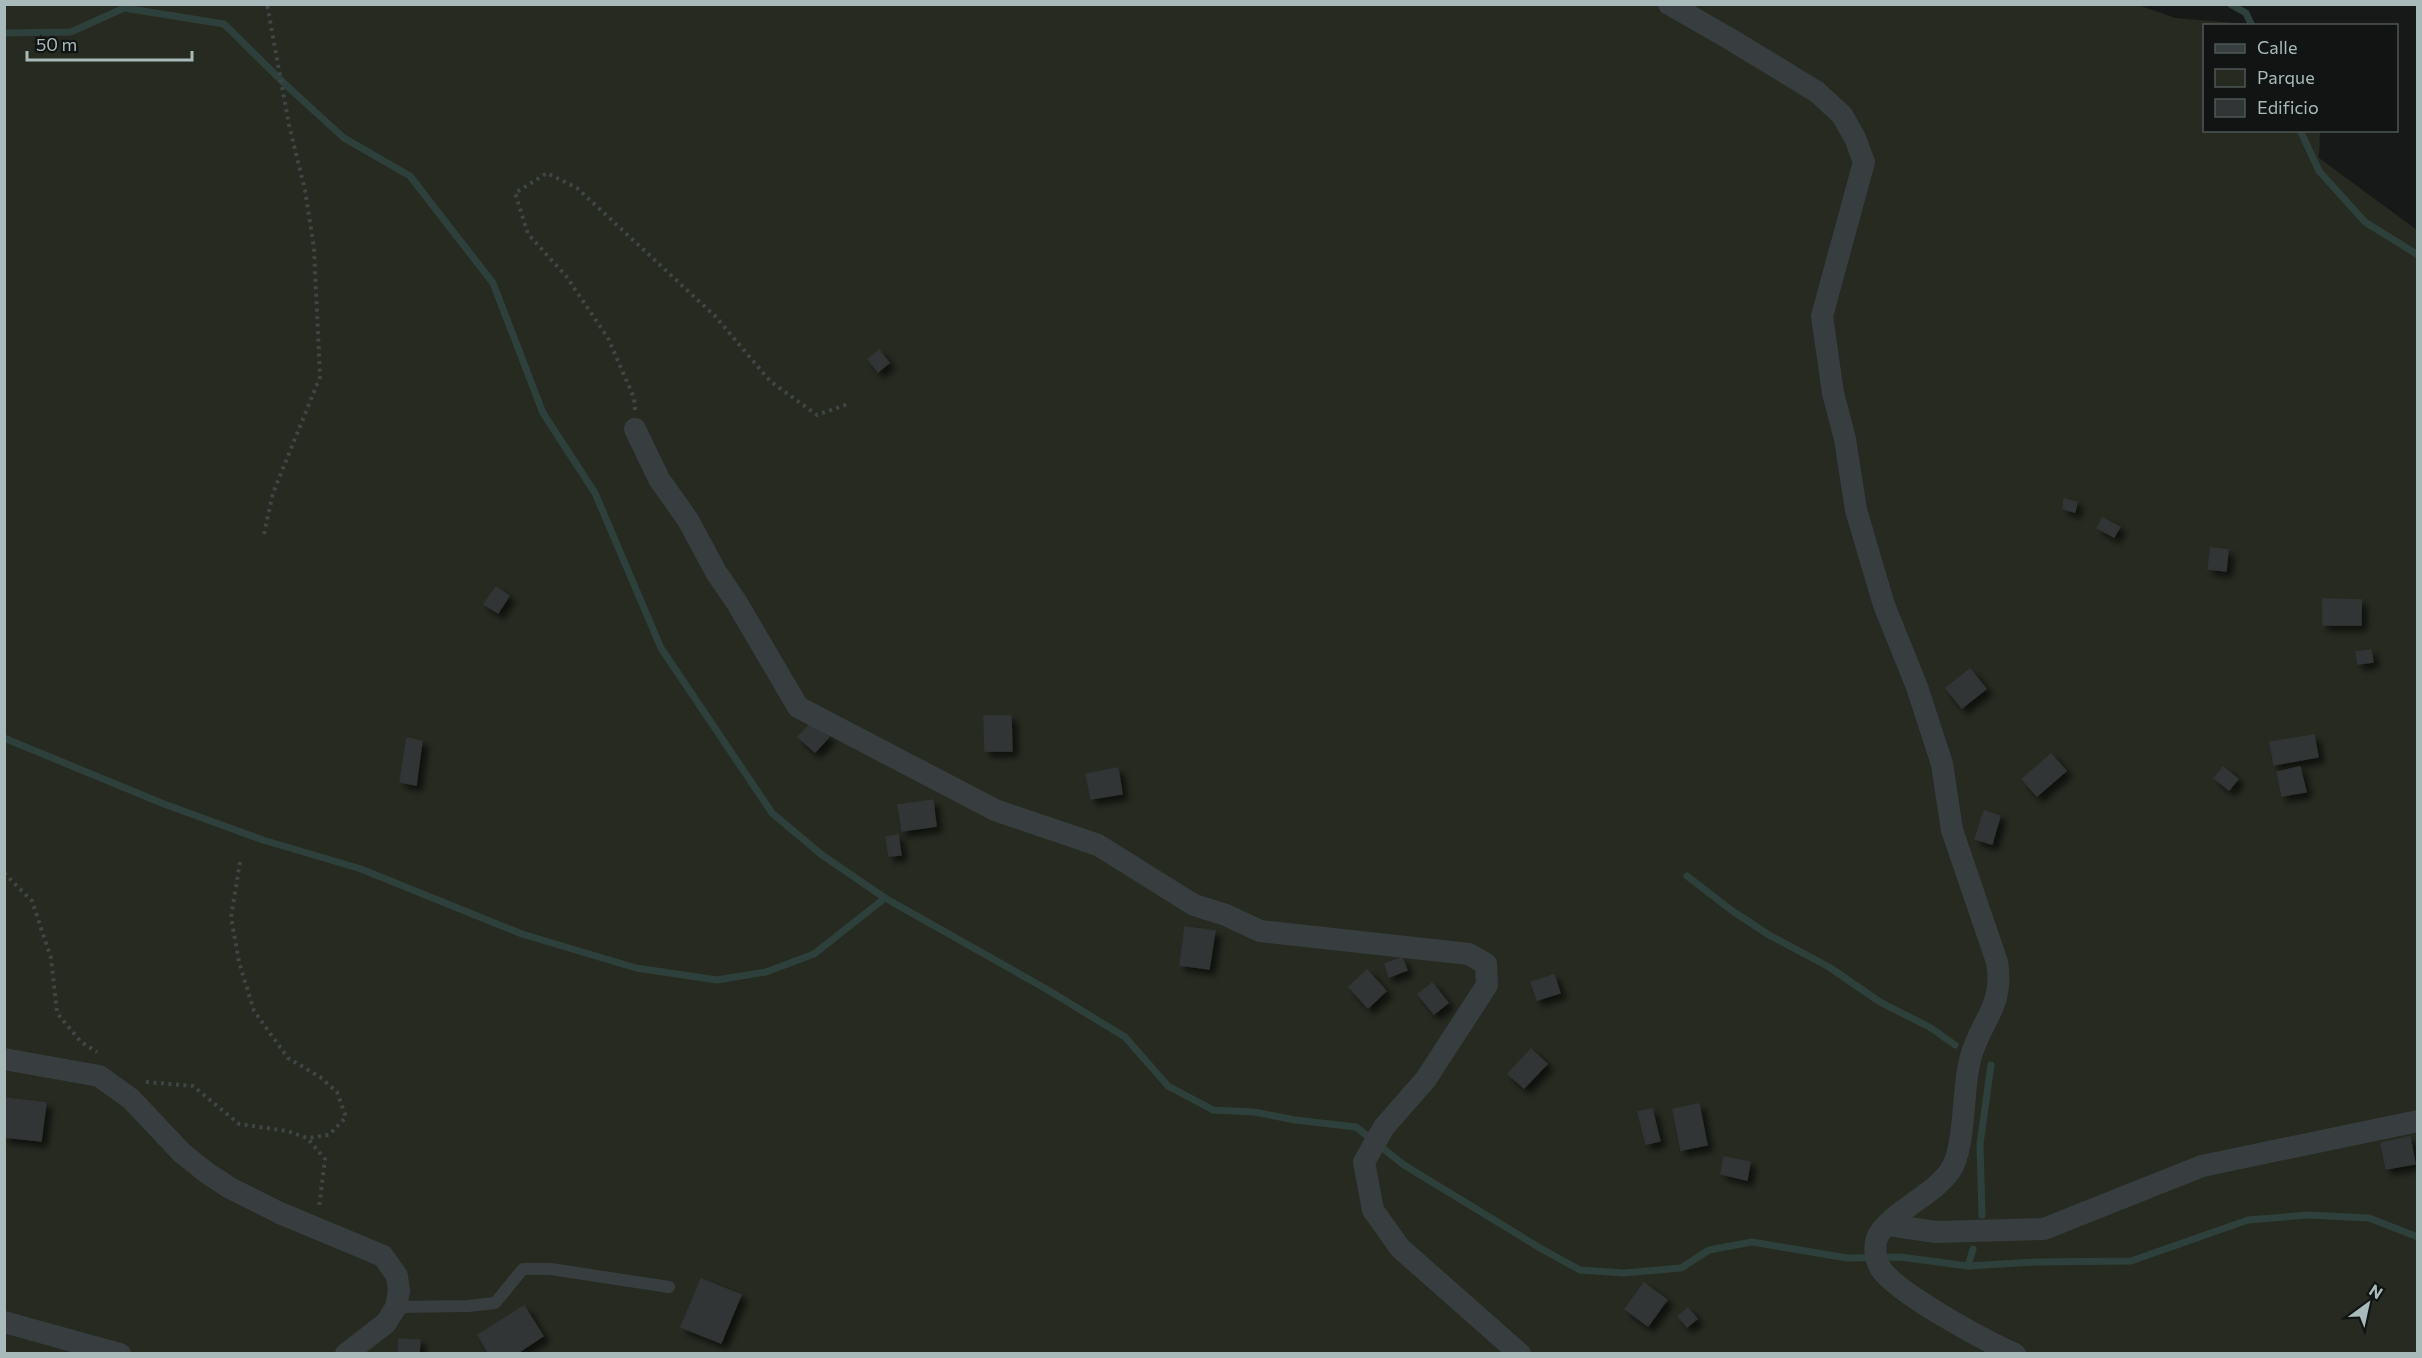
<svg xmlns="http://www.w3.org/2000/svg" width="2422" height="1358" font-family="Commissioner,sans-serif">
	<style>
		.green { fill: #262a21 }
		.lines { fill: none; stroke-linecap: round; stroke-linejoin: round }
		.stream { stroke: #2e403b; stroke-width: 7 }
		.building { fill: #323536; stroke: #313436; stroke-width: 1.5; filter: url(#shadow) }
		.path { stroke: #3e4646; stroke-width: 4; stroke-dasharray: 3 4.5; stroke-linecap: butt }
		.service { stroke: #383e3f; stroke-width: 12 }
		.minor { stroke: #383e3f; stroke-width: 22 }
	</style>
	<defs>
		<filter id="shadow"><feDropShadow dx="5.5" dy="5.5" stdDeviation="3" flood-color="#0009"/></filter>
	</defs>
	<rect width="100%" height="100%" fill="#171919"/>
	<path class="green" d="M5,5H2138L2175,18L2260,25L2204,26V130L2320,131L2319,158L2417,230V1353L5,1354Z"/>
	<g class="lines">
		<g class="stream">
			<path d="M2230,4L2246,13L2252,26"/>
			<path d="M4,33L71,32L124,8L224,24L287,86L344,138L410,176L493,283L543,413L595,493L661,648L772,813L822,855L885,898L1048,990L1125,1037L1168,1086L1213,1110L1254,1112L1295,1120L1356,1127L1404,1165L1540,1248L1580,1270L1624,1273L1681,1268L1709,1250L1752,1242L1847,1258L1900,1257L1968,1266L2036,1262L2131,1261L2248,1220L2308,1215L2369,1218L2418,1237"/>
			<path d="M2300,130L2319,171L2365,222L2418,255"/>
			<path d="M4,738L164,804L263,840L361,869L522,934L636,968L717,980L766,972L814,954L885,898"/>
			<path d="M1687,876L1731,910L1769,935L1829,967L1880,1002L1931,1028L1955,1045"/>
			<path d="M1982,1215L1980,1144L1991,1065"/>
			<path d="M1968,1266L1973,1249"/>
		</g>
	</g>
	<g class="building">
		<path d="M879,350L889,363L878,372L868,359Z"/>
		<path d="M2064,499L2077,502L2075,512L2063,509Z"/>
		<path d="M2102,518L2120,527L2114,537L2097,528Z"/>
		<path d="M2211,548L2228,550L2226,571L2208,569Z"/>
		<path d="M496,587L509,596L498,613L484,604Z"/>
		<path d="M2323,599L2361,600V625H2323Z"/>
		<path d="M2371,650L2373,662L2358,664L2356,652Z"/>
		<path d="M1970,669L1986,689L1962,708L1946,688Z"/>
		<path d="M984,716H1011L1012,751H985Z"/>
		<path d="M812,722L829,737L815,752L798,737Z"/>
		<path d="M2314,735L2318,757L2274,765L2270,742Z"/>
		<path d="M407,738L422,741L416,785L400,782Z"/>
		<path d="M2051,754L2066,771L2037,796L2022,779Z"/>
		<path d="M2223,767L2238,779L2229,790L2214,778Z"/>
		<path d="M2300,767L2306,792L2282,796L2277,772Z"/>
		<path d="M1118,768L1122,794L1091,799L1086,774Z"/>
		<path d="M933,800L936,826L902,831L898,805Z"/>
		<path d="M1984,811L2000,816L1992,844L1975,839Z"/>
		<path d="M898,835L901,855L889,856L886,837Z"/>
		<path d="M1185,927L1215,931L1209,969L1180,965Z"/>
		<path d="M1402,958L1407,970L1389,977L1385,964Z"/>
		<path d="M1367,970L1386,991L1368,1008L1349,987Z"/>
		<path d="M1554,975L1560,993L1537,1000L1531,982Z"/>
		<path d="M1432,983L1448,1003L1434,1014L1418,994Z"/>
		<path d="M1531,1049L1547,1064L1524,1088L1508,1074Z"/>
		<path d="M4,1098L46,1103L41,1141L4,1137Z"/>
		<path d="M1699,1104L1707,1145L1681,1150L1673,1109Z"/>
		<path d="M1652,1109L1660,1141L1646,1144L1638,1112Z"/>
		<path d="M2410,1137L2415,1164L2386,1169L2381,1143Z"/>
		<path d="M1724,1157L1750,1162L1747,1180L1721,1174Z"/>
		<path d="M701,1279L741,1295L721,1343L681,1327Z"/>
		<path d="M1644,1283L1667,1300L1648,1326L1625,1309Z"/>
		<path d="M524,1306L543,1336L516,1354H489L478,1335Z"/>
		<path d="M1688,1308L1697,1319L1687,1327L1678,1316Z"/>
		<path d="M399,1339L420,1340L419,1354H398Z"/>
	</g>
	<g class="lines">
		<g class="path">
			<path d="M635,410L634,398L608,338L566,276L528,234L515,193L547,173L577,188L715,316L770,381L817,415L848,404"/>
			<path d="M264,534L273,493L320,377L314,248L305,190L289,125L267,4"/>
			<path d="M240,862L231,917L239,962L254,1011L288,1058L320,1077L337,1092L346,1117L329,1135L308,1138"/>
			<path d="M4,873L32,901L51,958L57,1013L81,1042L97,1052"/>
			<path d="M146,1082L193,1086L239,1124L287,1131L307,1138L325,1159L319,1208"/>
		</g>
		<path class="service" d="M396,1307L468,1306L495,1303L523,1269H551L669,1287"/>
		<g class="minor">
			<path d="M1669,4L1730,39L1817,92L1842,115L1855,138L1864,162L1822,316L1833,393L1845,439L1856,510L1884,605L1917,687L1942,764L1952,830L1997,962C2005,1008 1979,1021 1970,1060C1962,1090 1966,1148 1950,1171C1934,1194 1899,1208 1881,1231C1873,1241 1874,1258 1881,1269C1897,1293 1985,1341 2015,1354"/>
			<path d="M635,429L659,479L688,520L716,572L737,603L798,707L995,810L1098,845L1194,905L1226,915L1260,931L1469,954L1486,964L1487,985L1426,1079L1384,1127L1364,1162L1373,1210L1400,1248L1520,1354"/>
			<path d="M4,1059L99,1076L131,1099L182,1153L207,1173L230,1188L280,1213L383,1256L397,1276L399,1291L396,1307L386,1323L346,1354"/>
			<path d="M1888,1225L1936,1232L2044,1229L2202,1166L2418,1121"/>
			<path d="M4,1322L120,1354"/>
		</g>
	</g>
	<rect width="2422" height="1358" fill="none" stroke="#a9baba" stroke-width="12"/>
	<rect x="2203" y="24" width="195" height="108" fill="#121414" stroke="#4e5656" stroke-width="1.5"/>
	<rect x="2215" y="44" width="30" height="9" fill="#383e3f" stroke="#4e5656" stroke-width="1.5"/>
	<text x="2257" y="54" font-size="18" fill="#a9baba">Calle</text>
	<rect x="2215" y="69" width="30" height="18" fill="#262a21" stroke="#4e5656" stroke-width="1.5"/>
	<text x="2257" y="84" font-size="18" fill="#a9baba">Parque</text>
	<rect x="2215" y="99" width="30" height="18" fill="#323536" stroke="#4e5656" stroke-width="1.5"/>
	<text x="2257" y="114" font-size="18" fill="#a9baba">Edificio</text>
	<g transform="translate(2368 1304) rotate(33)" stroke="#121414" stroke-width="4.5" paint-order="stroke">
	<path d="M0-4.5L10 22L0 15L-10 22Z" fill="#a9baba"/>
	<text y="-9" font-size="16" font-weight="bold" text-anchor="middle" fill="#a9baba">N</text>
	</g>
	<path d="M27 51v9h165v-9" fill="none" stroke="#a9baba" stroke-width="3"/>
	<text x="36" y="51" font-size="18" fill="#a9baba" stroke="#121414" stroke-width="4.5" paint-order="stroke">50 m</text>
</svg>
